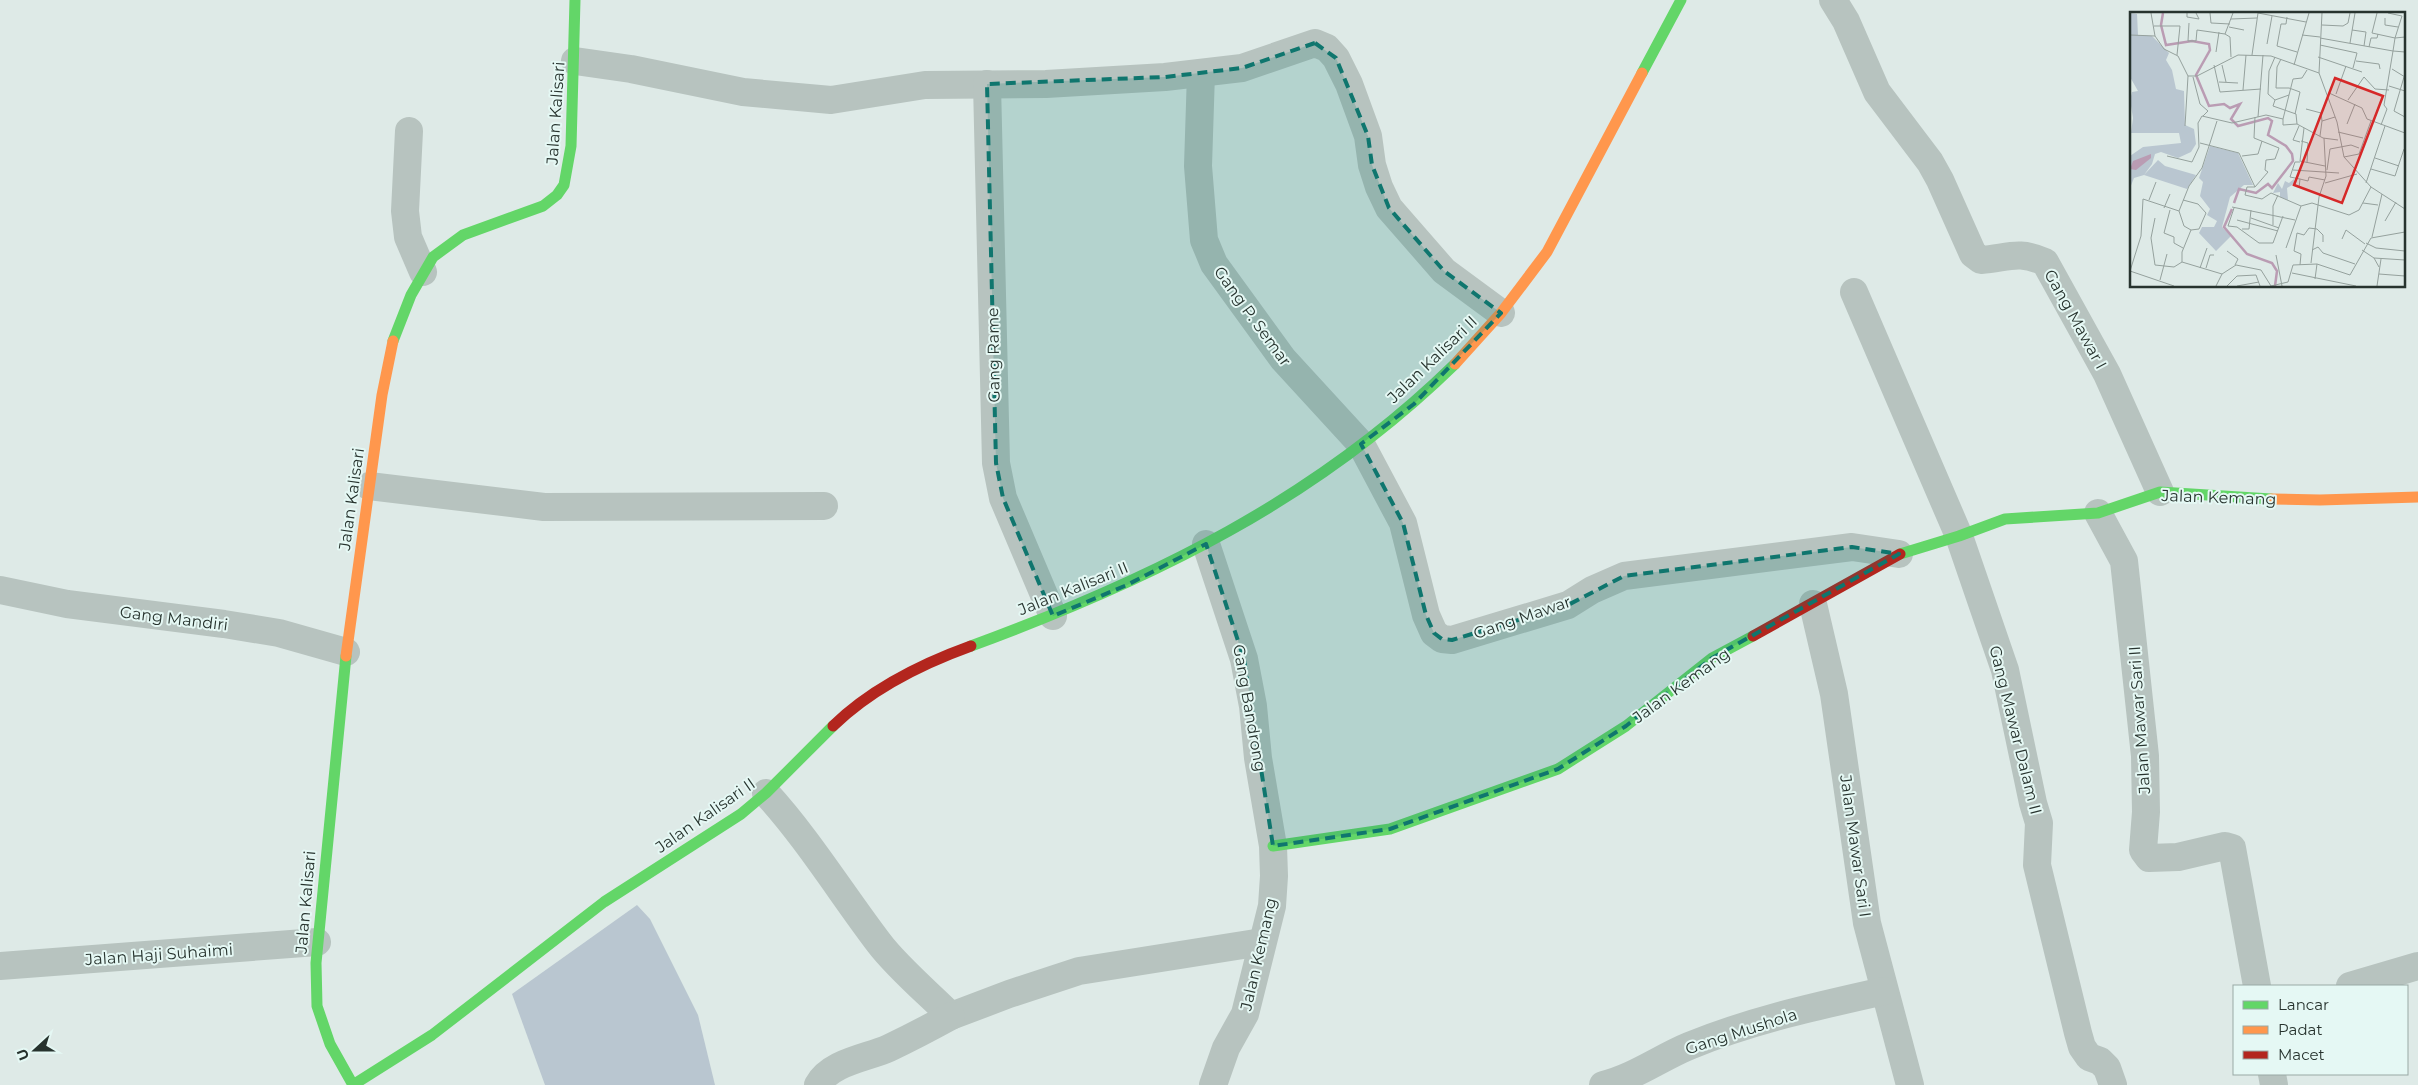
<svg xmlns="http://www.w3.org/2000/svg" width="2418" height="1085" font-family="Montserrat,sans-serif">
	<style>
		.green { fill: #b9c6d0 }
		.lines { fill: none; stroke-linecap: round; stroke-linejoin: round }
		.street { stroke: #b7c3bf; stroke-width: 28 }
		.fast { stroke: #63d668; stroke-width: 11 }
		.slow { stroke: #ff974d; stroke-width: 11 }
		.jam { stroke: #b3261e; stroke-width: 11 }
		.marked { fill: #0f766e; fill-opacity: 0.2; stroke: #0f766e; stroke-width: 4; stroke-dasharray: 10 6; stroke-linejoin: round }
		.labels { text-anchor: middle; stroke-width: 4; stroke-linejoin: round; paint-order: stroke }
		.street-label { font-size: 16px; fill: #27332e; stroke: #e5f8f4 }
		.inset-river { fill: none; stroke: #ba9cb3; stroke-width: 2.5 }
		.inset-road { fill: none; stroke: #95a19d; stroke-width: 1 }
		.view { fill: #d62828; fill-opacity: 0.15; stroke: #d62828; stroke-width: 2.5 }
		.inset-edge { fill: none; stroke: #27332e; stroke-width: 2.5 }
	</style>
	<rect width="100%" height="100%" fill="#deeae7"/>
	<path class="green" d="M637,905L650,919L698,1015L715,1085H545L512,994Z"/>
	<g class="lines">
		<g class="street">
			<path d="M1833,0L1846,21L1877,92L1930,162L1940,180L1973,254L1981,260C2008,258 2018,250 2045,262L2107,374L2160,492"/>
			<path d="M575,61L631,69L743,92L831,100L925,85L1046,84L1165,77L1242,68L1315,43L1327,48L1336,58L1349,84L1368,136L1372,165L1379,187L1389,208L1444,271L1501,313"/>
			<path d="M1201,73L1198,166L1204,240L1214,264L1283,359L1361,444L1403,523L1426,615L1434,633L1442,639L1452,640L1568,605L1592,590L1624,576L1852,547L1899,554"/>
			<path d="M987,84L996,463L1003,498L1053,616"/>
			<path d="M409,131L405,211L408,237L423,272"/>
			<path d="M1854,292L1959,536L2005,670L2033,803L2039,823L2037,865L2078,1033L2082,1047L2089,1057L2100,1061L2107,1068L2113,1085"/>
			<path d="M369,486L544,507L824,506"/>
			<path d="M2098,513L2124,561L2145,756L2146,812L2143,850L2149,858L2178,857L2225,846L2232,848L2257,986"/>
			<path d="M1206,544L1244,659L1253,706L1258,758L1273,846L1274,876L1272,906L1245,1014L1226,1048L1213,1085"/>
			<path d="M0,590L67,604L224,624L279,633L346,652"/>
			<path d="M1813,604L1834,694L1867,923L1910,1085"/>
			<path d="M766,793C808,839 841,893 879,943C897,967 929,994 951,1016L1009,994L1079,971L1262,942"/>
			<path d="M0,966L317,942"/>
			<path d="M2350,986L2418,966"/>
			<path d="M2272,1074L2274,1085"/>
			<path d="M818,1085C830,1062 867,1058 889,1048C910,1038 931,1027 951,1016"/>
			<path d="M1603,1085C1635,1077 1660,1058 1689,1046C1752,1020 1818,1006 1884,991"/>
		</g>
		<g class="fast">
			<path d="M1642,73L1681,0"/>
			<path d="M393,341L411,295L433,257L463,235L543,206L557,195L564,185L571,146L575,0"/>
			<path d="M1900,554L1959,536L2005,519L2098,513L2160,492L2271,499"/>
			<path d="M971,646C1151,580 1316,500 1455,364"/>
			<path d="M346,656L316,963L317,1006L330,1044L353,1085"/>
			<path d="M1273,846L1390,829L1558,769L1626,726L1712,658L1753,636"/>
			<path d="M353,1085L432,1035L604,902L741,814L766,793L833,726"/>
		</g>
		<g class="slow">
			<path d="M1455,364L1501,313L1547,252L1642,73"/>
			<path d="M2271,499L2320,500L2418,497"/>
			<path d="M346,656L382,395L393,341"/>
		</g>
		<g class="jam">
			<path d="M1753,636L1900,554"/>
			<path d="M833,726C871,689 921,664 971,646"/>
		</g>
	</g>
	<path class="marked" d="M1315,43L1336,58L1368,136L1372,165L1389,208L1444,271L1501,313L1414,404L1361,444L1403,523L1426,615L1434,633L1442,639L1452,640L1568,605L1624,576L1852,547L1899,554L1712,658L1626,726L1558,769L1390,829L1273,846L1244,659L1206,544L1127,585L1053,616L1003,498L996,463L987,84L1165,77L1242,68Z"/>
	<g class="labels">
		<g class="street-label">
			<text transform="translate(555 113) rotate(-86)" y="6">Jalan Kalisari</text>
			<text transform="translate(1253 316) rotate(54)" y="6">Gang P. Semar</text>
			<text transform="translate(2076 319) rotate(61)" y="6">Gang Mawar I</text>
			<text transform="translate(993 355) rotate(-91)" y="6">Gang Rame</text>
			<text transform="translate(1432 359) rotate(-44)" y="6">Jalan Kalisari II</text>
			<text transform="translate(2219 497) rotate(2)" y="6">Jalan Kemang</text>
			<text transform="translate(351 499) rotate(-82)" y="6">Jalan Kalisari</text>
			<text transform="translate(1073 588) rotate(-22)" y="6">Jalan Kalisari II</text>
			<text transform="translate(1522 617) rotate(-19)" y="6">Gang Mawar</text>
			<text transform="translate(174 618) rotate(7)" y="6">Gang Mandiri</text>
			<text transform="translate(1681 685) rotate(-36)" y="6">Jalan Kemang</text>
			<text transform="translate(1250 708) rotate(80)" y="6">Gang Bandrong</text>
			<text transform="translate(2139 720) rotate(-94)" y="6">Jalan Mawar Sari II</text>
			<text transform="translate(2016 730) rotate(76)" y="6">Gang Mawar Dalam II</text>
			<text transform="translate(705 815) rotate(-35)" y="6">Jalan Kalisari II</text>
			<text transform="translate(1856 846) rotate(82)" y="6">Jalan Mawar Sari I</text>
			<text transform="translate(305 902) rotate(-85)" y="6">Jalan Kalisari</text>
			<text transform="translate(159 954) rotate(-4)" y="6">Jalan Haji Suhaimi</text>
			<text transform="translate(1258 954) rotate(-77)" y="6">Jalan Kemang</text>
			<text transform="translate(1741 1031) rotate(-18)" y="6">Gang Mushola</text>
		</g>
	</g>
	<g transform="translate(2130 12)">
		<rect width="275" height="275" fill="#deeae7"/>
		<path d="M0,1L7,2L8,23L22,24L39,41L36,48L42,58L46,77L54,79L55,113L64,117L66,132L61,140L48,146L31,140L25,142L22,152L14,163L4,166L0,176V144L13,135L51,131L49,121H1L3,106L0,88L2,80L8,79L0,65ZM80,134L108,141L123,173H114L100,185L92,215L101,224L86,239L69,221L72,215H84L87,209L77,203L80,197L70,184L73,170L69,166ZM28,148L35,154L66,163L57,177L14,163ZM164,167V172L157,176L158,188L150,185V180L143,181L148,171L152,177L155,169L159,171Z" fill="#b9c6d0"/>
		<path d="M21,142V146L6,158L0,157L3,149Z" fill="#ba9cb3"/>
		<path class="inset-river" d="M33,1L31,13L36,33L62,29L79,32L80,38L66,63L79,94L94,92L100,96L110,92L101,107L108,114L138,106L142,109L138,123L156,134L162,142L163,149L142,176L138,172L126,181L109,177L104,191M102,197L94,215L117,242L142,251L147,259L145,274"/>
		<path class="inset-road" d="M21,1L25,24M57,1V5L69,7L66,1M80,1L81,11L100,12M128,1L176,10M247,1L242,21L265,26L272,4L258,1M157,5L156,12H151L147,34L167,40M255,6V13L268,15M101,7L127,6M192,13L213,14L218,11L220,1M24,14H50L47,43M99,15L114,18M222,18L236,20L234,34M95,22L100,25L101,45M95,22L103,1M0,23L25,24L34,37L48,44L58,64M172,23L190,25M190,26L263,39L265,26L275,25M58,29H66L67,18L95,22M58,29L59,11M220,31L225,1M137,32L142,4M190,33L227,41L223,56M239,35L241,26H247L248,22M86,40L89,20M122,43L128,1M145,45L139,59L138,82L145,88M188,45L232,60M151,47L147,55L146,76H159L170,80L165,102M226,49L249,52L250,57M84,53L90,80L131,77M92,53L96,70M164,53L179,1M262,57L275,65M189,61L192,1M58,64H67L108,43L141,44L189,61L207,110L214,145L241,175L275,197M63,65L70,92L78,99L73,104M274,65L264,99L275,105M89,70L108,71M259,74L275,79M113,78L116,43M199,81L232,96L237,107L275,121M206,82L216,54M159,83L145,88L143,94L166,102L167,112M218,88L234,65L245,77L259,78M176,97L191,101L192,109M125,105L124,126L149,136L145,147M128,105L133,43M153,107V113L167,112L193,126L208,128M217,112L225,92M251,113L257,97L254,93L263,39L275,40M55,114L58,64M169,114L163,128L170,130M174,116L170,149L195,154M208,120L233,126M190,124L192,109L205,105M171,129L178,131L177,151M70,131L109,141L125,175M37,144L62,150L69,135L68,111L72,104L102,111L136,103L153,107L163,67L172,66L177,58M112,144L128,142L132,129M214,145L229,142L241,109M245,146L269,154M241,157L265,164L274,137M163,158L209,161M197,158L200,137L221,133L229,136M138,160L135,158L136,148L145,147M170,167L160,165L165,150H170M195,171L227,162M236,171L255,114M125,175H117L115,183L132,187L141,181L171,194L182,191L219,203L229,198L241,175M125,175L138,160M169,176L170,167L178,169L179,165L195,168M19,188L26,170M53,188L68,192L76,201L69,217L61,218M233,191L248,193M102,195L165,208M34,196L40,182M104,196L98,214L107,215L129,231H143L153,204M40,198L34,221L44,225V231L53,236M49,199L54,214L61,218L52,240V250L92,262M49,199L59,174L72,156L87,109M25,206L21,226L25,253L44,255L52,250M121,206L149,216M107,208L148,219M255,209L266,190M143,213V194L148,183M112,217H119L121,198M242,225L252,182M212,227L216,218L235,232M236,231L246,236L275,239M156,236L171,194M182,238L188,235L193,241L225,252M232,238L244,246L249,255M97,239L108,247L105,253M146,243L152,274M244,246L275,248M181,251L189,185L196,164L194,126M170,253L171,242L164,239L167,221L174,223L179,216L187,217L193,223V230M70,256L77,236M76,256L80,243H84M0,259L11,224L13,187L49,199M0,259L44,274M162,261L226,274M249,262L275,264M185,267L187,252M30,268L37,242M86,274L92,262L106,253L131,258L141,274M97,274L107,264L126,263L130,274M107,274L129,270M141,274L158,270L163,253L187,252L220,263L241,226L275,220M247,274L251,247"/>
		<path class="view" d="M205,66L253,84L212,191L164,173Z"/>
		<rect width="275" height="275" class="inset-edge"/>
	</g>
	<rect x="2233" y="985" width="175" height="90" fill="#e5f8f4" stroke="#99a9a5"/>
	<rect x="2243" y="1001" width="25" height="8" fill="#63d668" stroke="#99a9a5"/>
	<text x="2278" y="1010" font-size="15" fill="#27332e">Lancar</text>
	<rect x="2243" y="1026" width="25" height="8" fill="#ff974d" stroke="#99a9a5"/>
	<text x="2278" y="1035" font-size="15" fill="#27332e">Padat</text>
	<rect x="2243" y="1051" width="25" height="8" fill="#b3261e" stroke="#99a9a5"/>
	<text x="2278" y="1060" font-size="15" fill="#27332e">Macet</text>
	<g transform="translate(35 1050) rotate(249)" stroke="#e5f8f4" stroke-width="4" paint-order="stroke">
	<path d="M0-4L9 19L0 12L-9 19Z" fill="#27332e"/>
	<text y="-8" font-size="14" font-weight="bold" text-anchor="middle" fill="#27332e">U</text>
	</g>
</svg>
